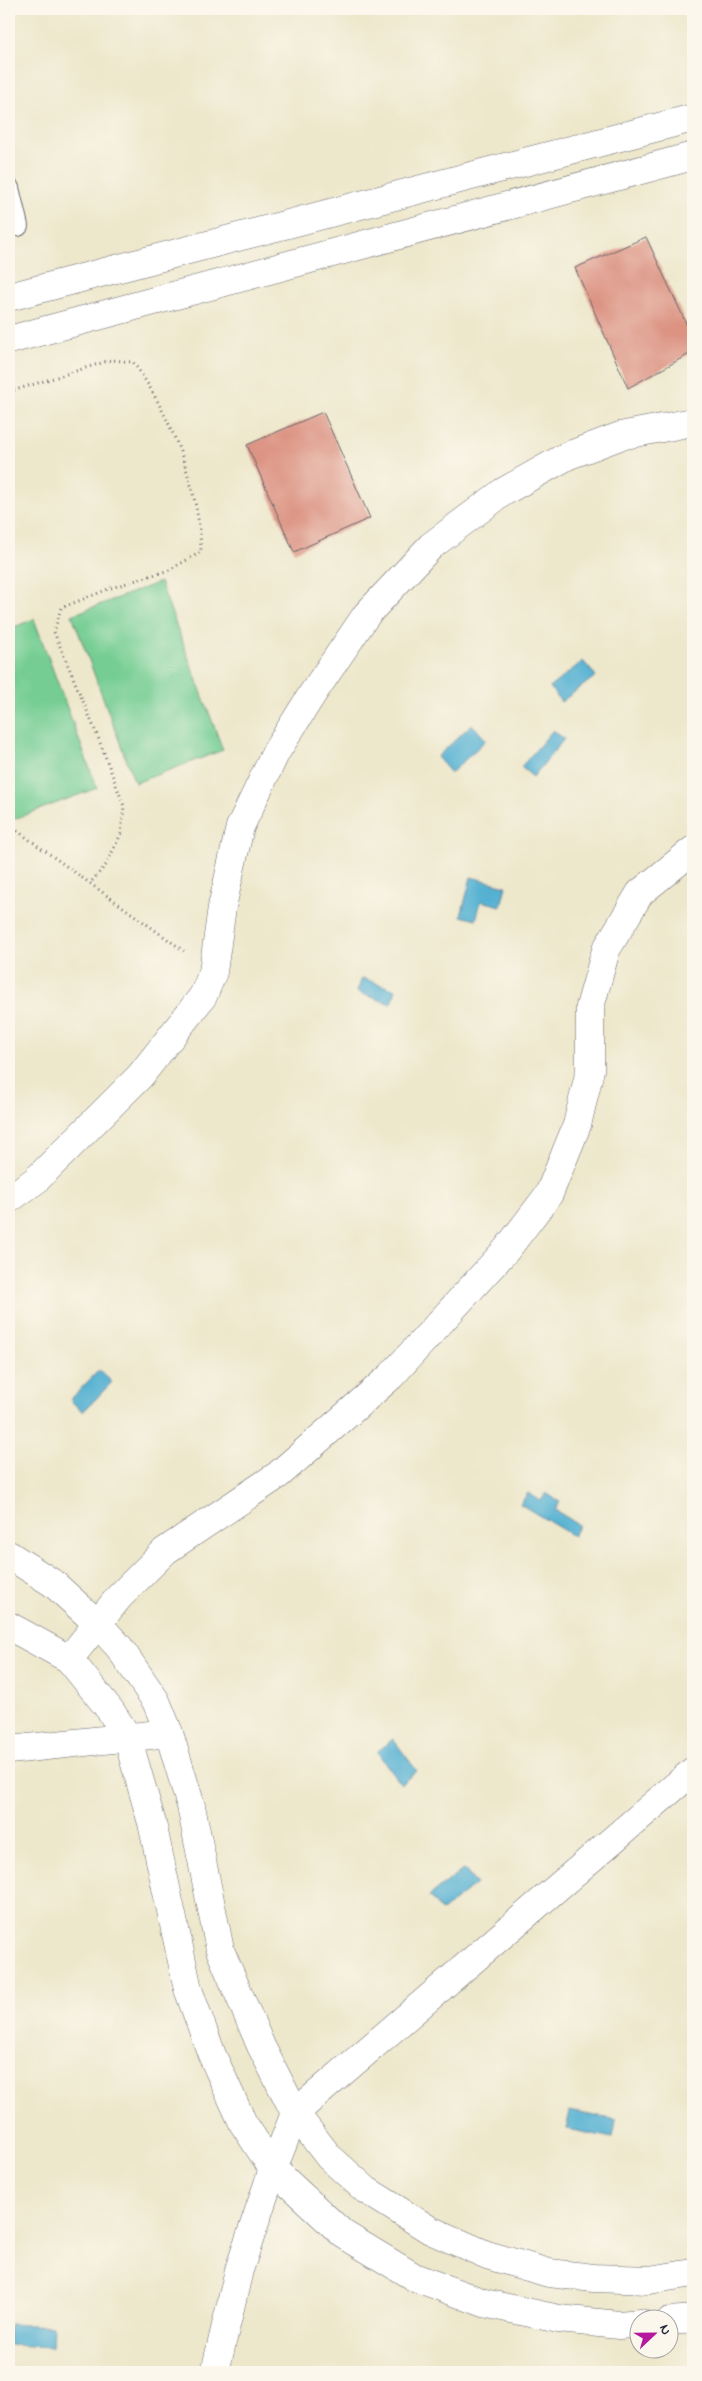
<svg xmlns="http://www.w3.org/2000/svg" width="702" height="2381" font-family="'Indie Flower',sans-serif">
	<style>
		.green { fill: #74cd93; stroke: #4b7867 }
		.water { fill: #54b1d2; stroke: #3b6a86 }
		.building { fill: #dc9382 }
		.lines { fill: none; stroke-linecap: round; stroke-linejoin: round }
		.service-casing { stroke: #69676d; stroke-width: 22 }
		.minor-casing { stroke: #69676d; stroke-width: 29 }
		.secondary-casing { stroke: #69676d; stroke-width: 29 }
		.path { stroke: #69676d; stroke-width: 3; stroke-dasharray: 1 4; stroke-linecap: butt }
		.service { stroke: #fff; stroke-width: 20 }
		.minor { stroke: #fff; stroke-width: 28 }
		.secondary { stroke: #fff; stroke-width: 28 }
	</style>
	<rect width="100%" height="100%" fill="#fbf7ec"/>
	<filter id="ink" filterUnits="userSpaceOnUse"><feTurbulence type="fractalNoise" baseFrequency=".02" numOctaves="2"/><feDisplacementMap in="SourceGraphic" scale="10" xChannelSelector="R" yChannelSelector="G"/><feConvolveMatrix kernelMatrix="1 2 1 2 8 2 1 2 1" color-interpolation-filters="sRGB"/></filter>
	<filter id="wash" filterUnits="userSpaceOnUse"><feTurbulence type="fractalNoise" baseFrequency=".0096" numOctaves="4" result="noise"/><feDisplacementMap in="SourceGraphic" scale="20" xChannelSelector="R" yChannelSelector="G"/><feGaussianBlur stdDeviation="1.12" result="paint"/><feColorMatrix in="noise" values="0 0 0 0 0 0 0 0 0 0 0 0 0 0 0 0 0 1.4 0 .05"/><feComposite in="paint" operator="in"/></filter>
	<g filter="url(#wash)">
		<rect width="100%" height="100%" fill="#ede7cb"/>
		<g class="green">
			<path d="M160,582L223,750L135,783L72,615Z"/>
			<path d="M34,619L97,788L9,821V629Z"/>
		</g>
		<g class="water">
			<path d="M583,661L596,676L561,702L550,687Z"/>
			<path d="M472,724L486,740L451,773L437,757Z"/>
			<path d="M553,730L564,739L533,777L521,767Z"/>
			<path d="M471,877L506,886L501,906L481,901L476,920L461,916Z"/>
			<path d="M362,978L396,990L391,1004L357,992Z"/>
			<path d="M99,1370L112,1382L83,1412L70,1400Z"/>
			<path d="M528,1493L541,1501L546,1493L560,1502L555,1510L579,1525L573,1536L520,1504Z"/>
			<path d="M393,1739L417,1771L401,1784L377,1752Z"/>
			<path d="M464,1869L476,1884L442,1911L429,1896Z"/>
			<path d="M570,2111L616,2120L613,2138L566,2129Z"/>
			<path d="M9,2324L53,2326L52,2347L9,2345Z"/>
		</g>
		<g id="blocks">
			<g class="building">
				<path d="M646,237L693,338V352L628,388L575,268Z"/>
				<path d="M323,412L370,518L294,552L247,445Z"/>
			</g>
		</g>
	</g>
	<g filter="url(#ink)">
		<use href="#blocks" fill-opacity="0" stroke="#69676d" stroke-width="1"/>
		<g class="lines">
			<defs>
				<path id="service" d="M9,188L18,226"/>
				<g id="minor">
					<path d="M9,1199L36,1180L140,1076L203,996L213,972L222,907L240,827L276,752L313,693L367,614L431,546L503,492L567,456L620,436L693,422"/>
					<path d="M9,1555L54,1584L98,1624L119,1647L156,1701L169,1733L191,1806L220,1950L261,2046L295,2113L329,2157L366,2190L430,2230L487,2255L549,2273L594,2278L649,2280L693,2273"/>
					<path d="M9,1626L69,1659L110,1710L127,1736L152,1823L188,1989L212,2055L243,2123L273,2169L343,2234L414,2277L484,2303L559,2319L619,2325L640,2323"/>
					<path d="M69,1659L119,1597L165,1551L278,1475L391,1376L507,1249L549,1194L577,1125L590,1070V1007L606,950L640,893L693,850"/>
					<path d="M9,1750L169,1733"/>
					<path d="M670,2321L693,2319"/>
					<path d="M215,2372L239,2270L273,2169L295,2113L693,1771"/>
				</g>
				<g id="secondary">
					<path d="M9,297L693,118"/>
					<path d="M9,340L693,156"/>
				</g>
			</defs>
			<use href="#service" class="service-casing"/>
			<use href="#minor" class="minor-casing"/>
			<use href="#secondary" class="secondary-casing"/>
			<g class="path">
				<path d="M9,392L111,360L133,362C170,413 200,489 201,552L169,570L111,588L61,608L54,632L98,737L124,806L121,834L106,865L90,883"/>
				<path d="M9,825L184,951"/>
			</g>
			<use href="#service" class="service"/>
			<use href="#minor" class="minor"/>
			<use href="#secondary" class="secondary"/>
		</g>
	</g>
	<rect width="702" height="2381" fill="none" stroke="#fbf7ec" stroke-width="30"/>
	<g transform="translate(654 2334) rotate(68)"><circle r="24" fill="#fbf7ec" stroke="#a4a2a5"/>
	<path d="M0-4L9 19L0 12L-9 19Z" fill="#b5179e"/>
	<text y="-8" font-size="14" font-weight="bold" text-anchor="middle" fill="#22223b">N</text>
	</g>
</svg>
